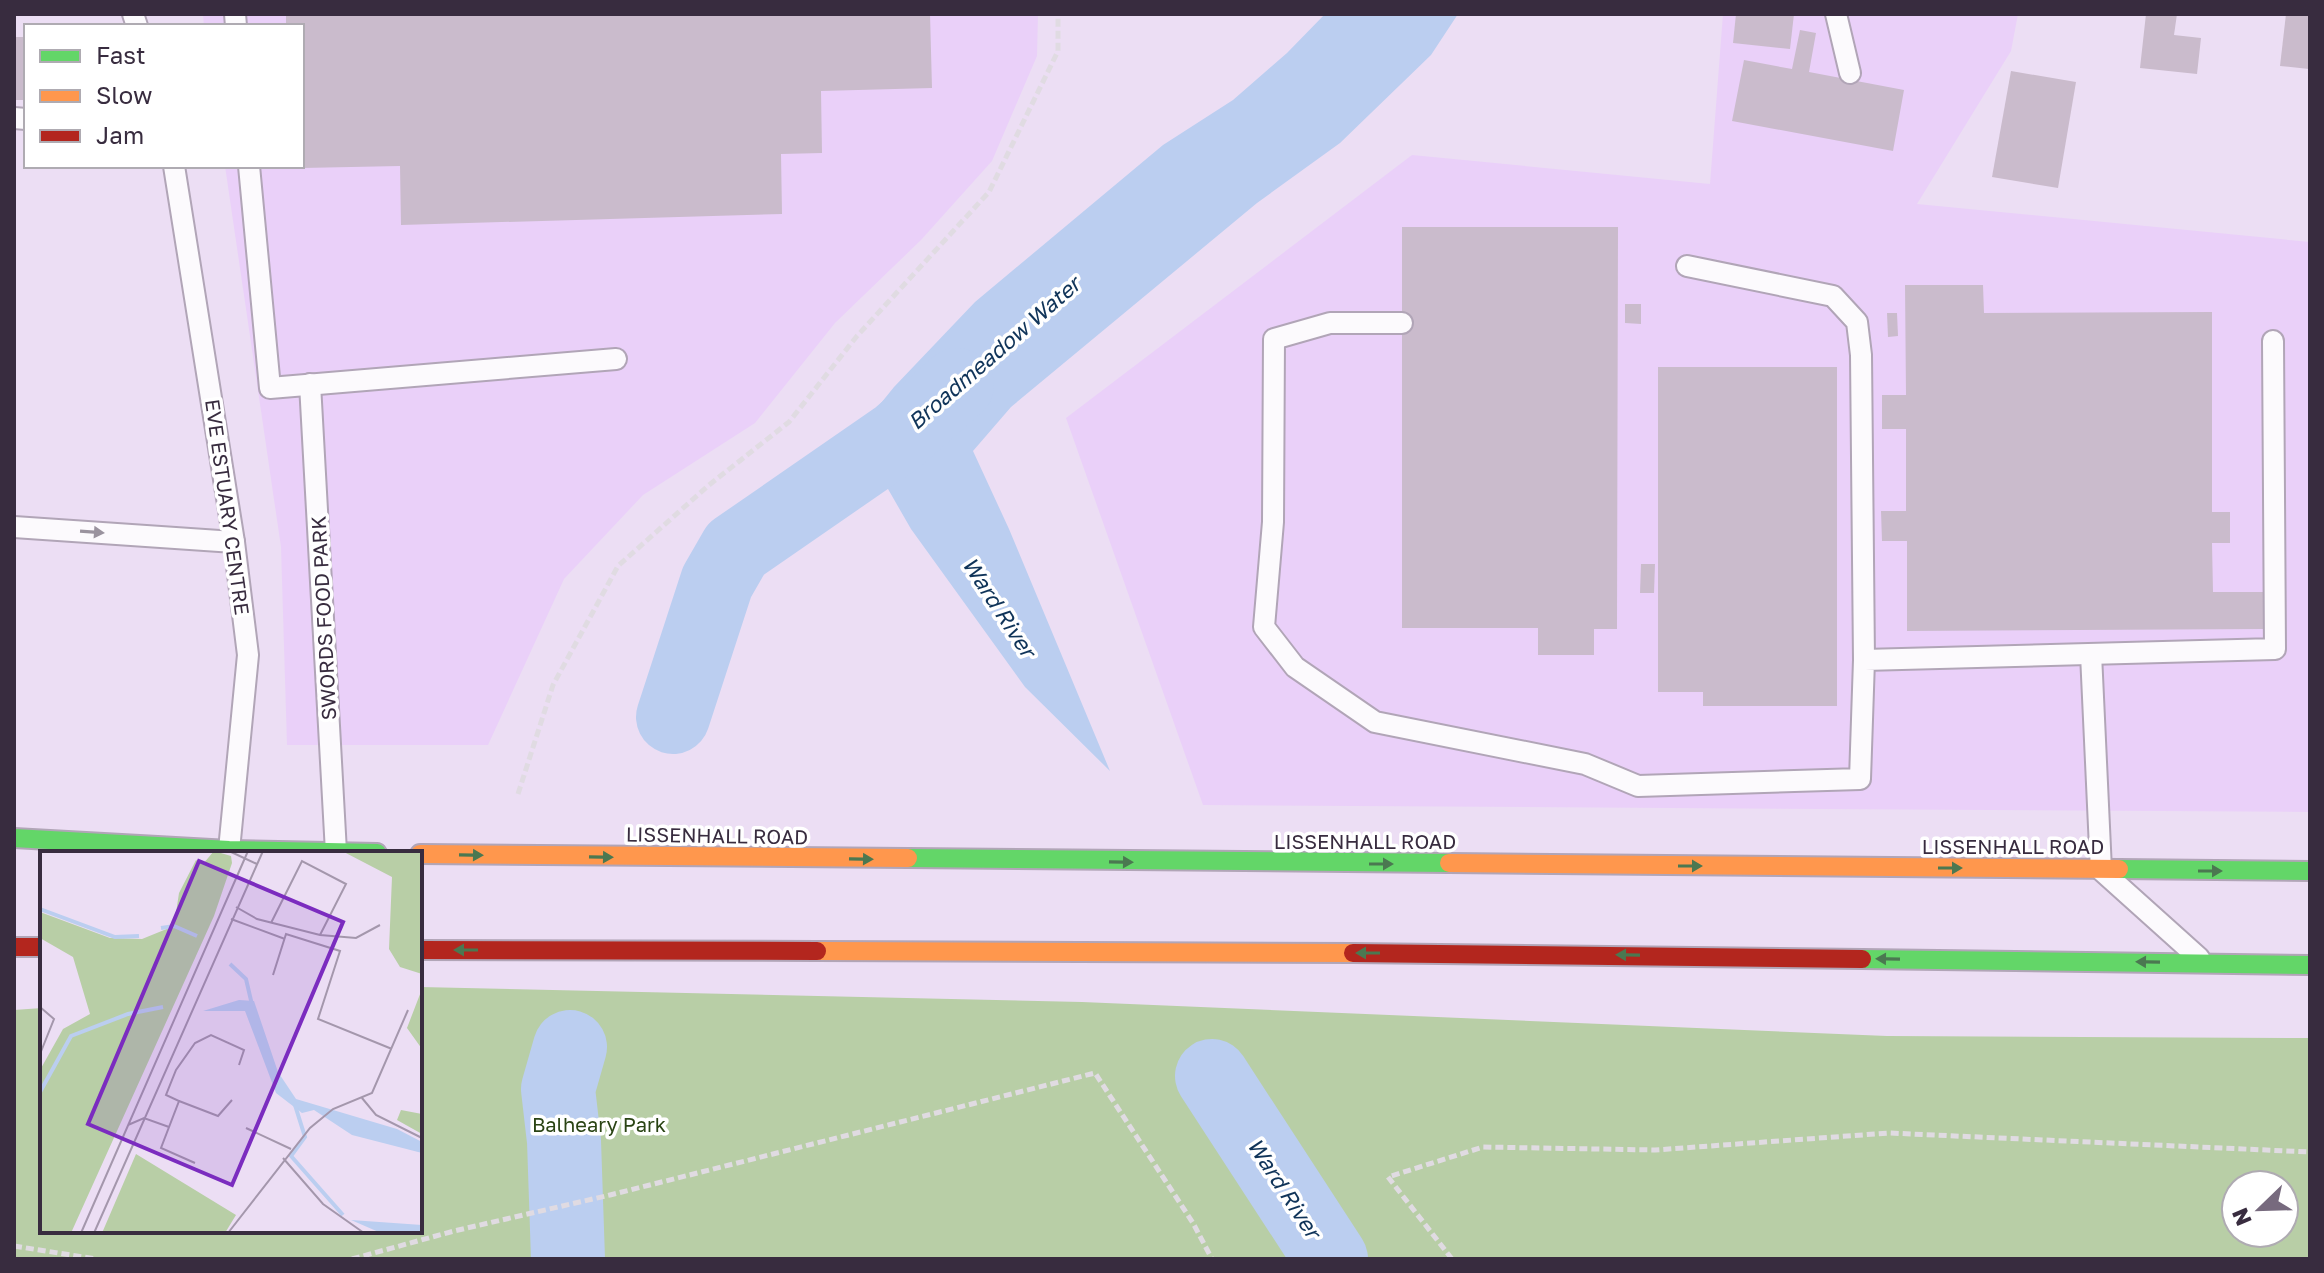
<svg xmlns="http://www.w3.org/2000/svg" width="2324" height="1273" font-family="'Golos Text',sans-serif">
	<style>
		.built { fill: #ead0f9 }
		.green { fill: #b8cea6; fill-rule: evenodd }
		.water { fill: #bbcef0 }
		.lines { fill: none; stroke-linecap: round; stroke-linejoin: round }
		.river { stroke: #bbcef0; stroke-width: 74 }
		.building { fill: #cabbcc }
		.lane-casing { stroke: #b1a5b7; stroke-width: 24 }
		.fast-casing { stroke: #b1a5b7; stroke-width: 22 }
		.slow-casing { stroke: #b1a5b7; stroke-width: 22 }
		.jam-casing { stroke: #b1a5b7; stroke-width: 22 }
		.path { stroke: #e0dbe2; stroke-width: 5; stroke-dasharray: 8 4; stroke-linecap: butt }
		.lane { stroke: #fcfafd; stroke-width: 20 }
		.fast { stroke: #63d668; stroke-width: 18 }
		.slow { stroke: #ff974d; stroke-width: 18 }
		.jam { stroke: #b3261e; stroke-width: 18 }
		.oneway { fill: #9a939e }
		.oneway2 { fill: #4b7851 }
		.labels { text-anchor: middle; stroke-width: 7; stroke-linejoin: round; paint-order: stroke }
		.street-label { font-size: 20px; fill: #382c3f; stroke: #fff }
		.park-label { font-size: 20px; fill: #2a4414; stroke: #fff }
		.water-label { font-size: 22px; font-style: italic; fill: #103459; stroke: #fff }
		.inset-river { fill: none; stroke: #bbcef0; stroke-width: 4 }
		.inset-road { fill: none; stroke: #a497ac; stroke-width: 2 }
		.view { fill: #7b2cbf; fill-opacity: 0.15; stroke: #7b2cbf; stroke-width: 4 }
		.inset-edge { fill: none; stroke: #382c3f; stroke-width: 4 }
	</style>
	<rect width="100%" height="100%" fill="#ecdef4"/>
	<g class="built">
		<path d="M203,14H1038L1037,56L992,161L921,240L835,323L755,423L643,495L564,579L488,745H287L281,547L225,166H302V26H204Z"/>
		<path d="M1723,14H2018L2011,51L1917,204L2310,242V812L1203,805L1066,418L1412,155L1710,184Z"/>
	</g>
	<path class="green" d="M420,987L1082,1002L1887,1036L2310,1038V1259H569L567,1257L557,1259H14V1010L42,1008V1231H420ZM2236,1185H2284V1233H2236Z"/>
	<path class="water" d="M1325,14H1458L1431,55L1340,143L1257,203L1011,407L973,451L1009,529L1110,771L1025,687L911,529L888,489L873,413L894,387L975,302L1163,145L1233,100L1287,53Z"/>
	<g class="lines">
		<g class="river">
			<path d="M673,717L717,582L736,549L898,437L957,385"/>
			<path d="M1212,1076L1331,1259"/>
			<path d="M568,1259L564,1141L558,1089L570,1047"/>
		</g>
	</g>
	<g class="building">
		<path d="M286,14H930L932,88L821,91L822,153L781,154L782,214L401,225L400,166L302,168V26H286Z"/>
		<path d="M1736,14H1794L1790,49L1733,43Z"/>
		<path d="M2146,14H2177L2174,35L2201,38L2197,74L2140,68Z"/>
		<path d="M2286,14H2310L2309,69L2280,66Z"/>
		<path d="M1800,30L1816,33L1809,72L1904,90L1893,151L1732,121L1744,60L1792,69Z"/>
		<rect x="14" y="37" width="12" height="63"/>
		<path d="M2011,71L2076,82L2058,188L1992,177Z"/>
		<path d="M1402,227H1618L1617,629H1594V655H1538V628H1402Z"/>
		<path d="M1905,285H1983L1984,313L2212,312V512H2230V543H2212L2213,592H2263V629L1907,631V541H1882L1881,511H1906V429H1882V395H1906Z"/>
		<path d="M1625,304H1641V324L1625,323Z"/>
		<path d="M1887,313H1897L1898,336L1888,337Z"/>
		<path d="M1658,367H1837V706H1703V692H1658Z"/>
		<path d="M1641,564H1655L1654,593H1640Z"/>
	</g>
	<g class="lines">
		<defs>
			<g id="lane">
				<path d="M133,14L137,26"/>
				<path d="M235,14L236,26"/>
				<path d="M1836,14L1850,73"/>
				<path d="M14,118L26,119"/>
				<path d="M174,166L234,542L248,655L229,850"/>
				<path d="M249,166L270,388L616,359"/>
				<path d="M1687,266L1833,296L1857,322L1861,355L1864,660"/>
				<path d="M1402,323H1330L1274,339L1273,522L1264,627L1295,667L1375,722L1585,764L1638,786L1860,779L1864,660L2275,649L2273,341"/>
				<path d="M310,384L336,852"/>
				<path d="M14,527L234,542"/>
				<path d="M2091,654L2101,870L2199,958"/>
			</g>
			<g id="fast">
				<path d="M14,838L229,850L377,853"/>
				<path d="M908,858L1449,863"/>
				<path d="M2119,869L2310,871"/>
				<path d="M1862,959L2310,965"/>
			</g>
			<g id="slow">
				<path d="M420,854L908,858"/>
				<path d="M1449,863L2119,869"/>
				<path d="M817,951L1353,953"/>
			</g>
			<g id="jam">
				<path d="M14,947H42"/>
				<path d="M420,950L817,951"/>
				<path d="M1353,953L1862,959"/>
			</g>
		</defs>
		<use href="#lane" class="lane-casing"/>
		<use href="#fast" class="fast-casing"/>
		<use href="#slow" class="slow-casing"/>
		<use href="#jam" class="jam-casing"/>
		<g class="path">
			<path d="M518,794L553,685L618,566L709,485L789,422L857,336L989,192L1058,51V14"/>
			<path d="M14,1246L96,1259"/>
			<path d="M352,1259L454,1231L610,1195L1095,1073L1193,1223L1212,1259"/>
			<path d="M1452,1259L1388,1177L1483,1147L1655,1150L1889,1133L2310,1152"/>
		</g>
		<use href="#lane" class="lane"/>
		<use href="#fast" class="fast"/>
		<use href="#slow" class="slow"/>
		<use href="#jam" class="jam"/>
	</g>
	<defs><path id="oneway-solid" d="M-6-.8H1V-3.2L6.5 0L1 3.2V.8H-6Z" transform="scale(2)"/></defs>
	<use class="oneway" href="#oneway-solid" transform="translate(92 532) rotate(4)"/>
	<g class="oneway2">
		<use href="#oneway-solid" transform="translate(471 855) rotate(1)"/>
		<use href="#oneway-solid" transform="translate(601 857) rotate(1)"/>
		<use href="#oneway-solid" transform="translate(861 859) rotate(1)"/>
		<use href="#oneway-solid" transform="translate(1121 862) rotate(1)"/>
		<use href="#oneway-solid" transform="translate(1381 864)"/>
		<use href="#oneway-solid" transform="translate(1690 866)"/>
		<use href="#oneway-solid" transform="translate(1950 868)"/>
		<use href="#oneway-solid" transform="translate(2210 871)"/>
		<use href="#oneway-solid" transform="translate(466 950) rotate(180)"/>
		<use href="#oneway-solid" transform="translate(1368 953) rotate(-180)"/>
		<use href="#oneway-solid" transform="translate(1628 955) rotate(-179)"/>
		<use href="#oneway-solid" transform="translate(1888 959) rotate(-179)"/>
		<use href="#oneway-solid" transform="translate(2148 962) rotate(-179)"/>
	</g>
	<g class="labels">
		<g class="street-label">
			<text transform="translate(227 507) rotate(82)" y="7">EVE ESTUARY CENTRE</text>
			<text transform="translate(324 618) rotate(-93)" y="7">SWORDS FOOD PARK</text>
			<text transform="translate(717 836) rotate(1)" y="7">LISSENHALL ROAD</text>
			<text x="1365" y="849">LISSENHALL ROAD</text>
			<text x="2013" y="854">LISSENHALL ROAD</text>
		</g>
		<g class="park-label">
			<text x="599" y="1132">Balheary Park</text>
		</g>
		<g class="water-label">
			<text transform="translate(994 353) rotate(-41)" y="8">Broadmeadow Water</text>
			<text transform="translate(999 607) rotate(57)" y="8">Ward River</text>
			<text transform="translate(1284 1188) rotate(57)" y="8">Ward River</text>
		</g>
	</g>
	<g transform="translate(40 851)">
		<rect width="382" height="382" fill="#ecdef4"/>
		<path d="M174,0L191,5L192,12L174,65L31,382H0V219L23,178L50,163L33,106L0,87V61L70,87L102,88L134,75L139,42L156,9L163,13ZM302,0H382V123L360,116L349,98L352,26ZM382,138V198L367,177ZM361,259L382,263V283L357,269ZM96,303L196,364L185,382H62Z" fill="#b8cea6"/>
		<path d="M199,149L214,150L238,221L256,248L357,278L382,291V302L312,284L274,259L262,262L236,242L205,160H163ZM311,369L382,374V382H341Z" fill="#bbcef0"/>
		<path class="inset-river" d="M0,58L75,86L99,85M121,77L134,75L157,85M190,113L206,128L213,158M0,241L31,185L88,163L123,156M254,251L265,286L251,305L303,364"/>
		<path class="inset-road" d="M189,0L217,13M196,56L217,68L280,84L316,87L340,74M191,68L245,88M231,72L262,10L306,33L280,84M233,124L246,83L300,100L278,168L352,198M0,156L14,168L0,203M322,247L336,264L382,287M139,250L178,265L192,249M88,274L104,267L129,276M206,277L251,298M243,307L283,353L324,382M155,312L121,297L139,250L126,244L136,219L155,192L171,184L204,199L199,214M41,382L208,0M54,382L223,0M188,382L270,277L293,258L332,242L368,159"/>
		<path class="view" d="M159,10L303,71L192,334L48,273Z"/>
		<rect width="382" height="382" class="inset-edge"/>
	</g>
	<rect width="2324" height="1273" fill="none" stroke="#382c3f" stroke-width="32"/>
	<rect x="24" y="24" width="280" height="144" fill="#ffffff" stroke="#afabb2" stroke-width="2"/>
	<rect x="40" y="50" width="40" height="12" fill="#63d668" stroke="#afabb2" stroke-width="2"/>
	<text x="96" y="64" font-size="24" fill="#382c3f">Fast</text>
	<rect x="40" y="90" width="40" height="12" fill="#ff974d" stroke="#afabb2" stroke-width="2"/>
	<text x="96" y="104" font-size="24" fill="#382c3f">Slow</text>
	<rect x="40" y="130" width="40" height="12" fill="#b3261e" stroke="#afabb2" stroke-width="2"/>
	<text x="96" y="144" font-size="24" fill="#382c3f">Jam</text>
	<g transform="translate(2260 1209) rotate(247)"><circle r="38" fill="#ffffff" stroke="#afabb2" stroke-width="2"/>
	<path d="M0-6L14 30L0 20L-14 30Z" fill="#776a7e"/>
	<text y="-12" font-size="22" font-weight="bold" text-anchor="middle" fill="#382c3f">N</text>
	</g>
</svg>
